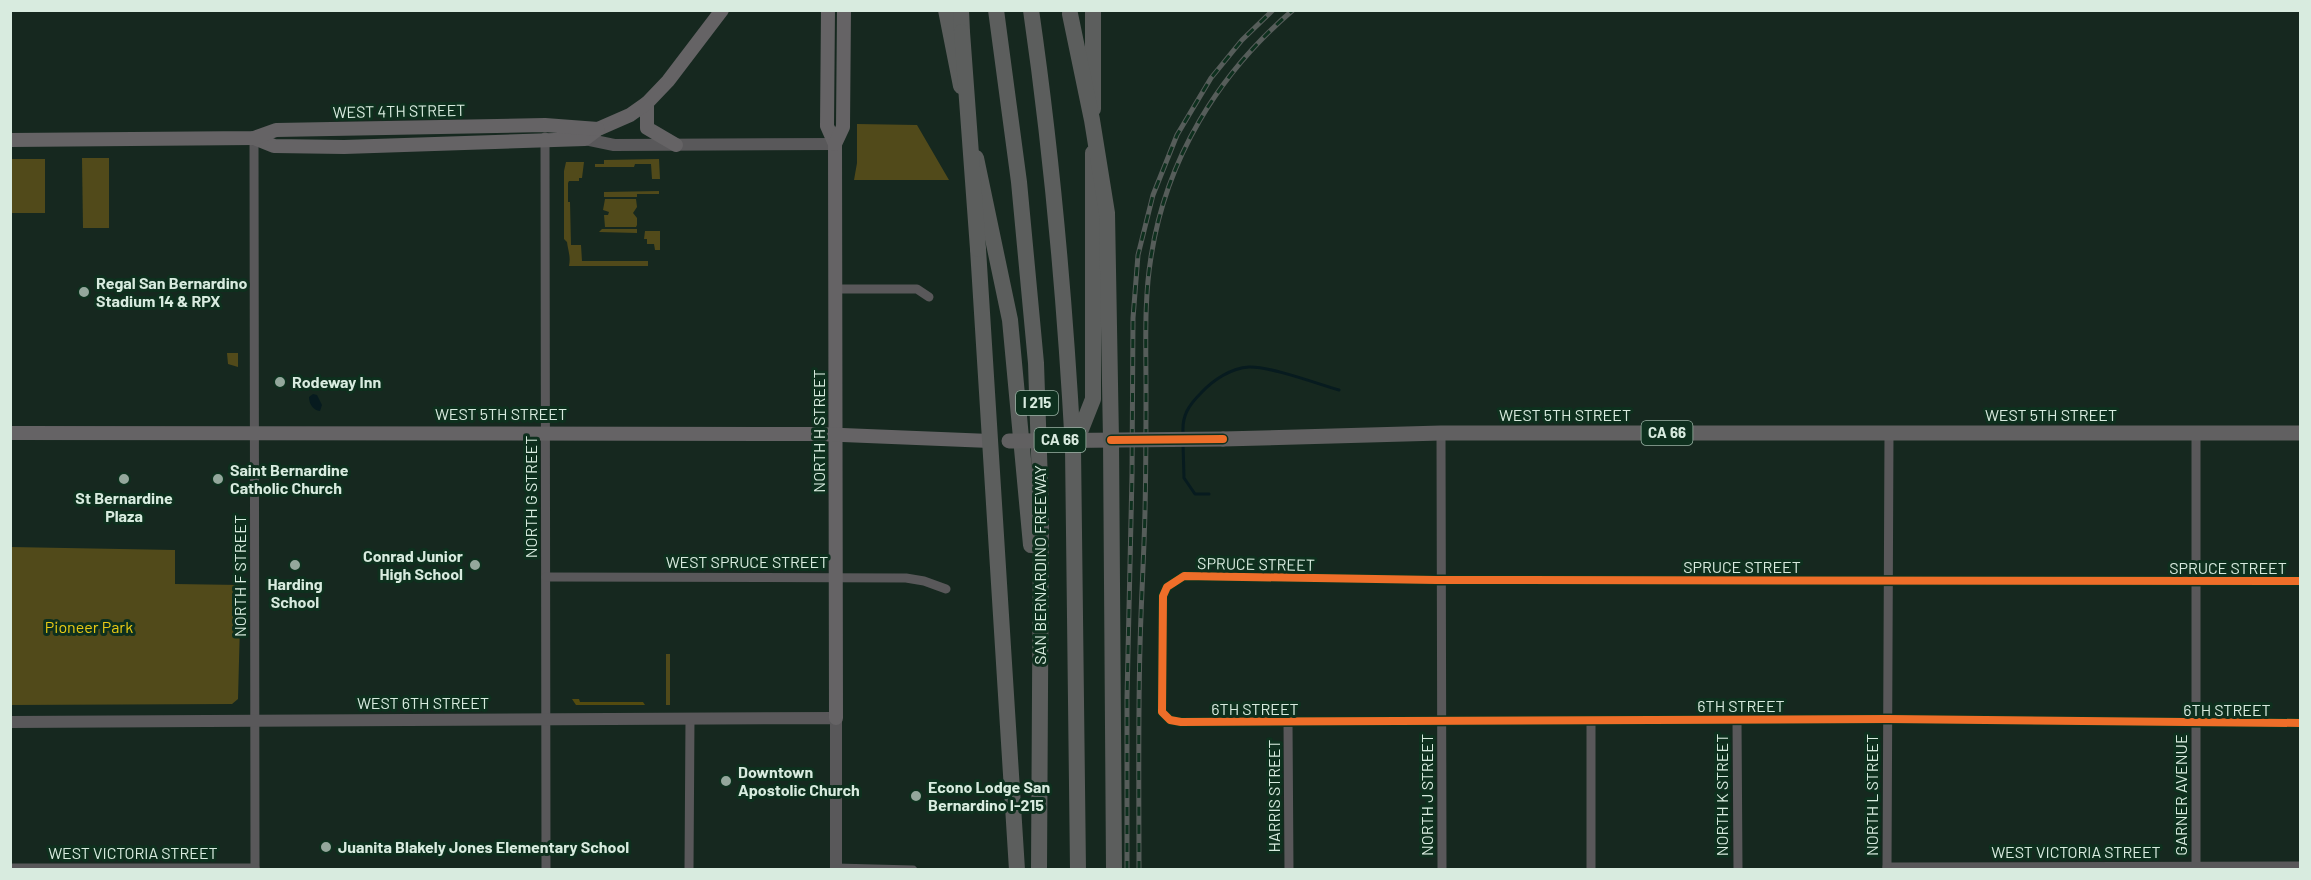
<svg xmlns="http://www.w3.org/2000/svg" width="2311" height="880" font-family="Barlow,sans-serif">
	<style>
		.green { fill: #514a1a }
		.forest { fill: #544b0f }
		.water { fill: #071b1f }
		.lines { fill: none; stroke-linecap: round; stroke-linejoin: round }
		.stream { stroke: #071b1f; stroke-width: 3 }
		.minor { stroke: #59585a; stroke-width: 9 }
		.tertiary { stroke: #59585a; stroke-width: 12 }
		.secondary { stroke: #656365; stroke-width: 14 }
		.primary { stroke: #616061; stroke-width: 15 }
		.motorway { stroke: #5c5e5d; stroke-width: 16 }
		.rail-casing { stroke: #565d5a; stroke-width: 5 }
		.rail { stroke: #0e301e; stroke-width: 3; stroke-dasharray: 9; stroke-linecap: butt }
		.primary-bridge { stroke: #616061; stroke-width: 15 }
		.motorway-bridge { stroke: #5c5e5d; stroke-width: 16 }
		.cycleway-casing { stroke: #0e301e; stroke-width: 11 }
		.cycleway { stroke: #ee6e29; stroke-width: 8 }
		.poi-dot { fill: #94a79c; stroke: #0e301e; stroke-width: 2 }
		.labels { text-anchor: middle; stroke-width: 6; stroke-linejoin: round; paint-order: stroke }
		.shield { fill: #0e301e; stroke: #9bb3a5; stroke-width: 1.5 }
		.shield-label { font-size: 15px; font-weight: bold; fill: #d8ebdf }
		.street-label { font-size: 16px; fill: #d8ebdf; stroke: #0e301e }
		.poi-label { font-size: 16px; font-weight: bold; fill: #d8ebdf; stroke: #0e301e; text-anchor: start }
		.park-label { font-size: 16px; fill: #eacb15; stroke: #0e301e }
	</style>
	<rect width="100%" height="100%" fill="#16281f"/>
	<g class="green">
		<path d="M857,124L917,125L949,180H854L857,163Z"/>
		<path d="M82,158H109V228H83Z"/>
		<path d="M10,159H45V213H11Z"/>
		<path d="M659,159L660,179H652L651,164H635L634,167H595V164H604V160Z"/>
		<path d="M566,162H584L582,178H579V181H569L568,183V202H570L571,245H581L582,261H648V266H569C571,256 568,251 567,242L564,239V171Z"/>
		<path d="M659,191V194H637V197H604V192Z"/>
		<path d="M605,199H636L637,207L633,213L637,218V225L636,227H605L604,215H608L609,212L603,210Z"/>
		<path d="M602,229H637V233L599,232Z"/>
		<path d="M645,231H660V250H655L654,244H647V239H644Z"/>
		<path d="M227,353H238V367L228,364Z"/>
		<path d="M11,547L175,550V584L241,585L238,699L232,704L11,705Z"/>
		<rect x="666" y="654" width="4" height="51"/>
	</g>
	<path class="forest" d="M572,699H579L580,702H643L645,705H576Z"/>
	<path class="water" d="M313,394L317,395L322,405L320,411C313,410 309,404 309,397Z"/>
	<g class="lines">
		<g class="stream">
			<path d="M1183,433C1182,416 1188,406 1201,393C1213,380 1231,368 1249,367C1269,366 1318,384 1339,390"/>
			<path d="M1183,443L1184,478L1195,494H1209"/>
		</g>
		<g class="minor">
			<path d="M545,137L546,870"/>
			<path d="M254,138L255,870"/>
			<path d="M835,289H917L929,297"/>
			<path d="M1441,433L1442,870"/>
			<path d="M546,577L906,578L924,581L946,589"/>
			<path d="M2300,581L1436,580L1184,576L1167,587L1163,596L1162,712L1170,720L1181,722L1888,719L2300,723"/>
			<path d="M1737,720L1738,870"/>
			<path d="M1288,722L1289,870"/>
			<path d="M1887,867L2300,866"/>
			<path d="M10,868H255"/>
			<path d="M836,868L913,870"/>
			<path d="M689,870L690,718"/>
			<path d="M1591,870V721"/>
			<path d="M1887,870L1889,433"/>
			<path d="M2196,870V433"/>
		</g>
		<g class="tertiary">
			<path d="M585,139L614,145L835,144"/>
			<path d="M10,722L836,718V870"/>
		</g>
		<g class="secondary">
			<path d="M828,10L827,126L835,144L836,718"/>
			<path d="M647,103V128L676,145"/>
			<path d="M254,138L274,146L344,147L585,139L598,129L630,115L647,103L668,81L722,10"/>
			<path d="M10,140L254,138L276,130L545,125L598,129"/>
			<path d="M835,144L843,127L844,10"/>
			<path d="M10,433L818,434L990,441"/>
		</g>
		<path class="primary" d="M1223,439L1441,433H2300"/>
		<g class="motorway">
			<path d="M946,10L961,86"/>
			<path d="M961,10L962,32"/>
			<path d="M996,10L1019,182L1036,363L1041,514L1039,870"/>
			<path d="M1031,10C1052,155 1065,302 1073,448L1078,870"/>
			<path d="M1093,10V109"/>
			<path d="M976,158L1010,320L1031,545"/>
			<path d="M978,249L1017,870"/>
			<path d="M1111,440L1114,870"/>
			<path d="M1076,442L1093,399V153"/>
		</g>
		<defs>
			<g id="rail">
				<path d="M1127,870V698L1132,475L1133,318L1138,255L1153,195L1177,135L1211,78L1242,40L1273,10"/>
				<path d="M1139,870C1139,795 1138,721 1140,647C1141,602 1144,556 1145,511C1146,470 1146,429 1146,388C1146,344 1144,300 1151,257C1166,159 1218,74 1293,10"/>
			</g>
		</defs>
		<use href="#rail" class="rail-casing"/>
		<use href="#rail" class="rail"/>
		<path class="primary-bridge" d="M1009,441L1223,439"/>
		<g class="motorway-bridge">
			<path d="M1070,14L1092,120L1107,213L1111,440"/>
			<path d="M962,32L978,249"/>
		</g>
		<defs>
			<g id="cycleway">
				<path d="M1111,440L1223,439"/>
				<path d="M2300,581L1436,580L1184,576L1167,587L1163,596L1162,712L1170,720L1181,722L1888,719L2300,723"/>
			</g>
		</defs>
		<use href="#cycleway" class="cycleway-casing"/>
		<use href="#cycleway" class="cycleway"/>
	</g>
	<g class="poi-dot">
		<circle cx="84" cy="292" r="6"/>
		<circle cx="280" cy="382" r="6"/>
		<circle cx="124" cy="479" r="6"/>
		<circle cx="218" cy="479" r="6"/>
		<circle cx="295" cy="565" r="6"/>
		<circle cx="475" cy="565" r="6"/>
		<circle cx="726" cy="781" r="6"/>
		<circle cx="916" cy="796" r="6"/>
		<circle cx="326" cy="847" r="6"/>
	</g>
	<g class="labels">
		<g class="shield">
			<rect x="1016" y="391" width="42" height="24" rx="4.5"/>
			<rect x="1641.5" y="421" width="51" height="24" rx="4.5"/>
			<rect x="1034.5" y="428" width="51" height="24" rx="4.5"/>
		</g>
		<g class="shield-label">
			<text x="1037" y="408">I 215</text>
			<text x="1667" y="438">CA 66</text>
			<text x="1060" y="445">CA 66</text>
		</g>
		<g class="street-label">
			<text transform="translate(399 111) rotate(-1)" y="6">WEST 4TH STREET</text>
			<text x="501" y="420">WEST 5TH STREET</text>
			<text x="1565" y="421">WEST 5TH STREET</text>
			<text x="2051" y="421">WEST 5TH STREET</text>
			<text transform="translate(819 431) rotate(-90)" y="6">NORTH H STREET</text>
			<text transform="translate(531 497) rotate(-90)" y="6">NORTH G STREET</text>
			<text x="747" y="568">WEST SPRUCE STREET</text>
			<text transform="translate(1256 564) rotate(1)" y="6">SPRUCE STREET</text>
			<text transform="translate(1040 565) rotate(-90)" y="6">SAN BERNARDINO FREEWAY</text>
			<text x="1742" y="573">SPRUCE STREET</text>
			<text x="2228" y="574">SPRUCE STREET</text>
			<text transform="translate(240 576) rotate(-90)" y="6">NORTH F STREET</text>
			<text x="423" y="709">WEST 6TH STREET</text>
			<text x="1741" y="712">6TH STREET</text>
			<text x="1255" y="715">6TH STREET</text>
			<text x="2227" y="716">6TH STREET</text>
			<text transform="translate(1427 795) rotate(-90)" y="6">NORTH J STREET</text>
			<text transform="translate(1722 795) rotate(-90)" y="6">NORTH K STREET</text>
			<text transform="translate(1872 795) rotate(-90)" y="6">NORTH L STREET</text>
			<text transform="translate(2181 795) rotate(-90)" y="6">GARNER AVENUE</text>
			<text transform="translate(1274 796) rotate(-90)" y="6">HARRIS STREET</text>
			<text x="2076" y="858">WEST VICTORIA STREET</text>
			<text x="133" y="859">WEST VICTORIA STREET</text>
		</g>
		<g class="poi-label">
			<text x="96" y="289">Regal San Bernardino<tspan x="96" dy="18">Stadium 14 &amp; RPX</tspan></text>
			<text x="292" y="388">Rodeway Inn</text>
			<text x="230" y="476">Saint Bernardine<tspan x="230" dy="18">Catholic Church</tspan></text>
			<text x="124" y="504" text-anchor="middle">St Bernardine<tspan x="124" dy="18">Plaza</tspan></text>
			<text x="463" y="562" text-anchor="end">Conrad Junior<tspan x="463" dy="18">High School</tspan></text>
			<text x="295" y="590" text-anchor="middle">Harding<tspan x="295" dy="18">School</tspan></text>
			<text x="738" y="778">Downtown<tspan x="738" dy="18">Apostolic Church</tspan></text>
			<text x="928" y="793">Econo Lodge San<tspan x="928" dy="18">Bernardino I-215</tspan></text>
			<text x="338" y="853">Juanita Blakely Jones Elementary School</text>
		</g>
		<g class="park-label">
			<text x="89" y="633">Pioneer Park</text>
		</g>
	</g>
	<rect width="2311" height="880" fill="none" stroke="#d8ebdf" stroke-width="24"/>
</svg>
